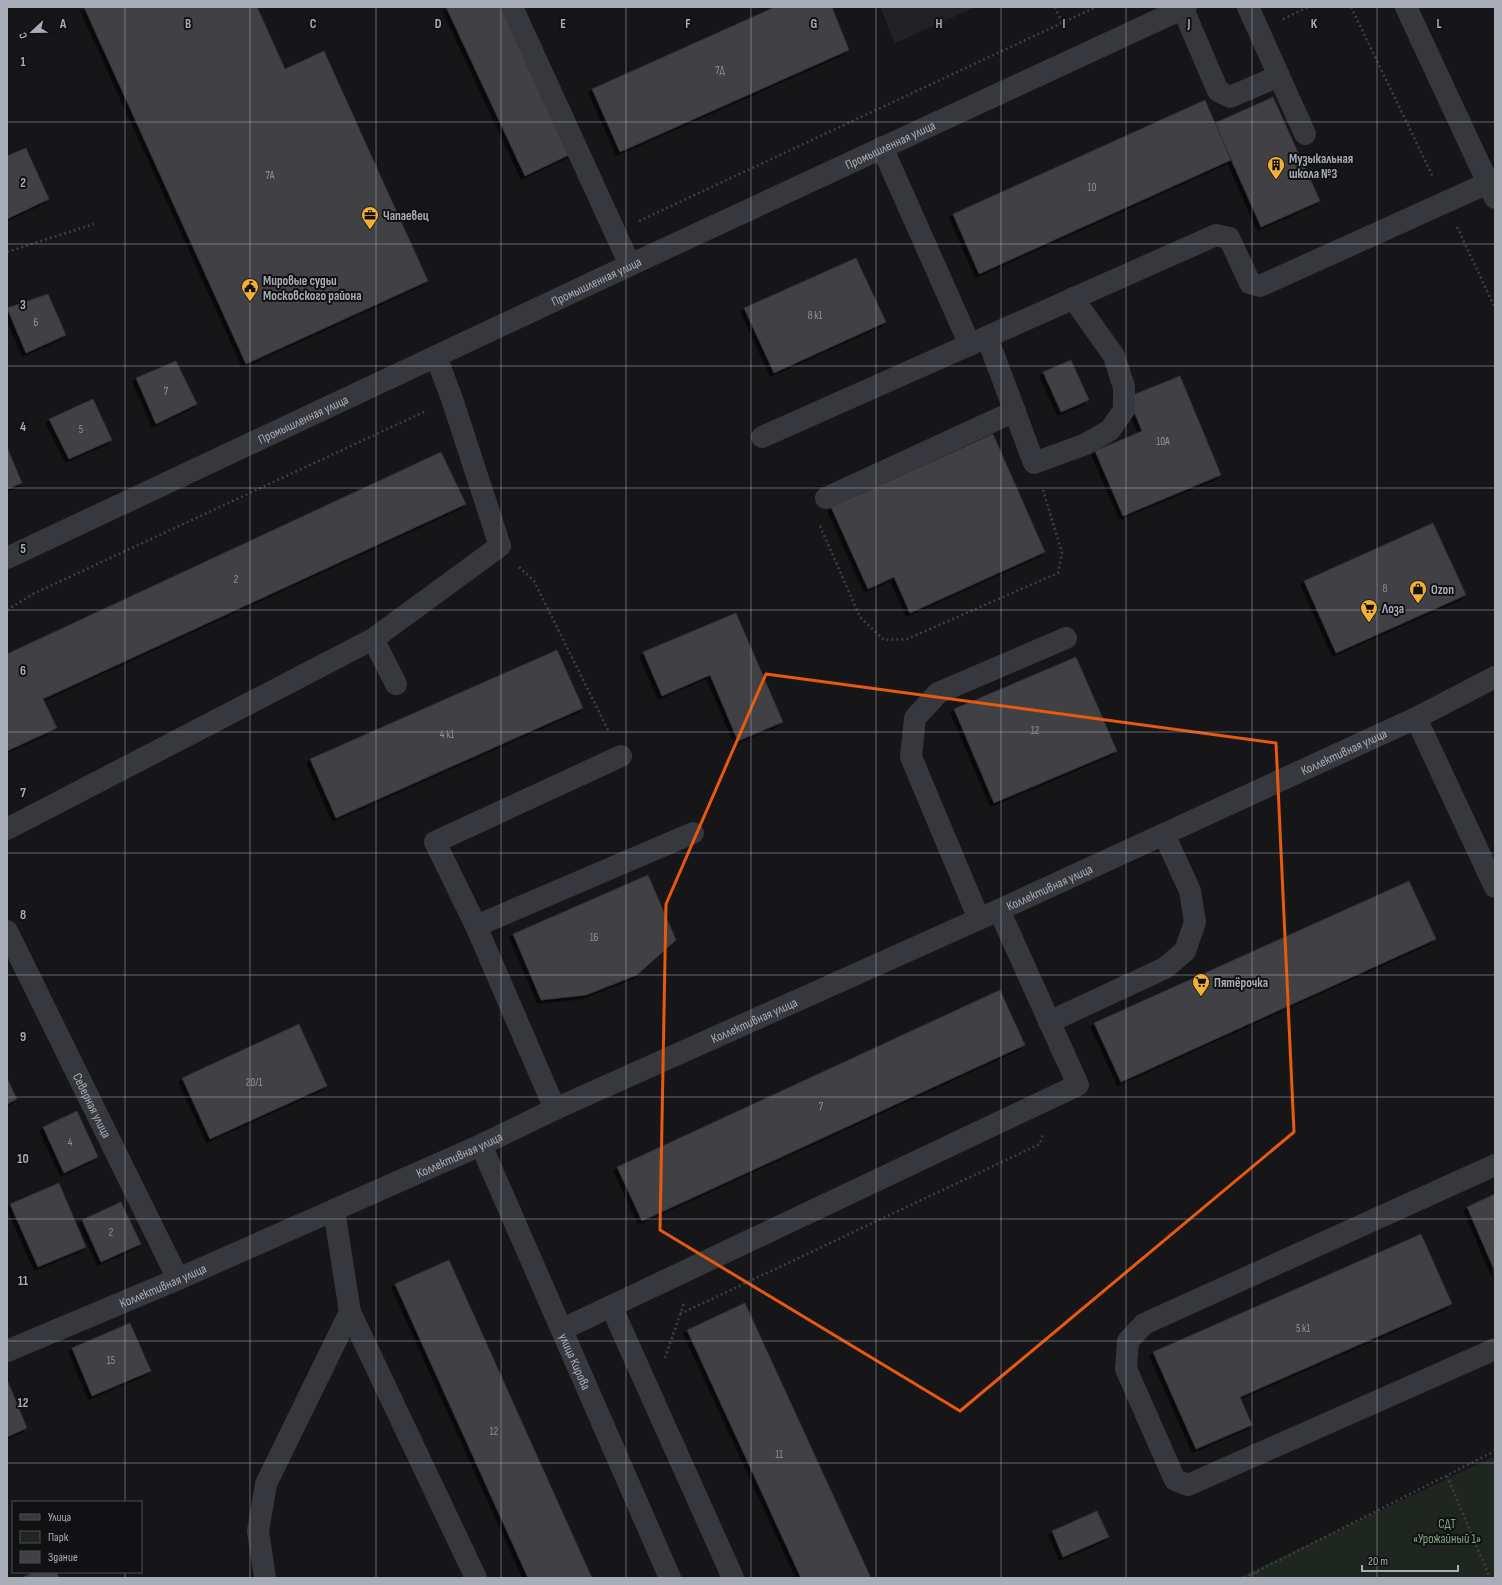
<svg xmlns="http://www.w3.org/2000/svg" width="1502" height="1585" font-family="'Sofia Sans Condensed',sans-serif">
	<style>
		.built { fill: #222225 }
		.green { fill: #1e261f }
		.building { fill: #404145; stroke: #303034; filter: url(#shadow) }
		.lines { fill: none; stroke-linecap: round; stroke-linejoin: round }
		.path { stroke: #3d3f44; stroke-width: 2.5; stroke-dasharray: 2 3; stroke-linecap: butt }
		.minor { stroke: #37383d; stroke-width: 22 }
		.marked { fill: none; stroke: #e8590c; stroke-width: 3; stroke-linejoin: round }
		.grid { fill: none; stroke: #a8adb8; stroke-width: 1; stroke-opacity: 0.55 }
		.labels { text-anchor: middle; stroke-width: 4; stroke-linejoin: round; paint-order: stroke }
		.number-label { font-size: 11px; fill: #8e929b }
		.street-label { font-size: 13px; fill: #a8adb8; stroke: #111113 }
		.poi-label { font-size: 13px; font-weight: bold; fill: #a8adb8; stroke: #111113; text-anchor: start }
		.park-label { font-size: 13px; fill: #7fa381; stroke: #111113 }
		.grid-label { font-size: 13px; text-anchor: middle; font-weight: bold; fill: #a8adb8; stroke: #111113; stroke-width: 4; stroke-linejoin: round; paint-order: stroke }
	</style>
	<defs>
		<filter id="shadow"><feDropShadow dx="-3.5" dy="3.5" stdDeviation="0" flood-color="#0009"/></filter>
	</defs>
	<rect width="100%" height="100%" fill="#161618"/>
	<path class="built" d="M880,7H976L895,43Z"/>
	<path class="green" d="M1495,1456V1578H1238Z"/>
	<g class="building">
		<path d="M84,7H257L285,69L324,51L428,281L246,364Z"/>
		<path d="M446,7H501L571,154L525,176Z"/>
		<path d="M775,7H832L849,50L620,152L592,89Z"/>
		<path d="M1273,97L1320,201L1261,227L1215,123Z"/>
		<path d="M1205,100L1231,160L979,274L953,214Z"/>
		<path d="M26,148L49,199L7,219V156Z"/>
		<path d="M856,258L886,322L774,373L744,308Z"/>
		<path d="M48,294L66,335L26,353L7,308Z"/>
		<path d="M1071,360L1089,400L1061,412L1043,372Z"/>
		<path d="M176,361L197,404L156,424L136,378Z"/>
		<path d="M1180,376L1221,475L1123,516L1095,451L1142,431L1128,397Z"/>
		<path d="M93,399L112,440L69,459L49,419Z"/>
		<path d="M993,434L1045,552L910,613L894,577L868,589L831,507Z"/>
		<path d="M7,447L22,483L7,489Z"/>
		<path d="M441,452L466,504L43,699L57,728L7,751V654Z"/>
		<path d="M1433,523L1466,595L1336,653L1304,581Z"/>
		<path d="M736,613L783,722L738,741L710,675L662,696L643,652Z"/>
		<path d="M557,650L583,708L336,818L310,759Z"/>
		<path d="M1076,657L1117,751L994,803L954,709Z"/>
		<path d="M648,875L676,940L637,975L586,995L541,1000L513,934Z"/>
		<path d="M1409,881L1436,939L1121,1082L1094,1023Z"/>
		<path d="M1000,990L1025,1045L642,1221L617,1167Z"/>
		<path d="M299,1024L327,1086L210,1139L182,1078Z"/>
		<path d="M7,1078L17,1099L7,1104Z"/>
		<path d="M77,1111L98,1157L64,1173L43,1127Z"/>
		<path d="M59,1183L86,1247L38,1267L10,1204Z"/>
		<path d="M1495,1194V1272L1467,1207Z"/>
		<path d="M121,1202L141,1244L101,1262L82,1220Z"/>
		<path d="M1421,1234L1452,1304L1240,1397L1252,1425L1196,1449L1153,1352Z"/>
		<path d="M449,1260L592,1578H528L395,1284Z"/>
		<path d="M745,1303L871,1578H801L687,1330Z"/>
		<path d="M130,1323L151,1371L92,1396L72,1348Z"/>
		<path d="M8,1382L27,1428L7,1437V1383Z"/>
		<path d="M1097,1511L1109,1537L1063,1557L1052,1531Z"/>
		<path d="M35,1572H57L59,1578H21Z"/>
	</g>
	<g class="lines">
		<g class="path">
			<path d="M1055,7L1062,23"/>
			<path d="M1351,7L1433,177"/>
			<path d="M1283,19L1308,7"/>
			<path d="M639,221L1096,7"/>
			<path d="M1457,227L1495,308"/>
			<path d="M7,252L94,224"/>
			<path d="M820,526L860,617L884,640L907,639L1058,573L1062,553L1043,490"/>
			<path d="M519,567L534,581L609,732"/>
			<path d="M7,610L33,594L426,411"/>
			<path d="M680,1314L1040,1144L1043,1134"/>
			<path d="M665,1358L684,1303"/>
			<path d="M1447,1476L1490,1578"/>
			<path d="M1256,1572L1259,1578"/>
			<path d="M1244,1578L1495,1451"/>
		</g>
		<g class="minor">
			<path d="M512,7L630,265"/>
			<path d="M1248,7L1305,134"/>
			<path d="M1406,7L1495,198"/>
			<path d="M1183,9L1218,91L1230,97L1279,76"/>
			<path d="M882,147L970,345"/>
			<path d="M987,337L1034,463L1086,444L1110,430L1124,410V387L1114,356L1073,298"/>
			<path d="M762,437L1216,235L1229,238L1250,283L1260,286L1488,183"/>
			<path d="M826,498L1015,411"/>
			<path id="s1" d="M7,558L630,265L1186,7"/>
			<path d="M373,639L396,684"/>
			<path d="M1416,718L1495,887"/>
			<path d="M7,829L373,639L500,546L452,399L436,356"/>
			<path d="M979,919L911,757L915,718L938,693L1066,638"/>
			<path d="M476,926L693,833"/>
			<path id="s2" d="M7,931L178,1279"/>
			<path d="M1049,1022L1165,968L1185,951L1195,922L1190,891L1164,834"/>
			<path d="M555,1109L476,926L435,842L621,756"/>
			<path id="s3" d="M481,1145L670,1578"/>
			<path d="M1495,1165L1144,1324L1128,1341L1126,1369L1175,1480L1188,1485L1495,1349"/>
			<path d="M334,1210L350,1312L476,1578"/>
			<path d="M611,1306L733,1578"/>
			<path d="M563,1329L1078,1085L999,910"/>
			<path id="s4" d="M7,1351L178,1279L481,1145L555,1109L999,910L1416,718L1495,677"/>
			<path d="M265,1578L258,1531L266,1484L350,1312"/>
		</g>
	</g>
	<path class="marked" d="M766,674L1276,743L1294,1132L960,1411L660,1230L666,904Z"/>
	<path class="grid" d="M125,7V1502M250,7V1578M376,7V1578M501,7V1578M626,7V1578M751,7V1578M876,7V1578M1001,7V1578M1126,7V1578M1252,7V1578M1377,7V1578M7,122H1495M7,244H1495M7,366H1495M7,488H1495M7,610H1495M7,732H1495M7,853H1495M7,975H1495M7,1097H1495M7,1219H1495M7,1341H1495M7,1463H1495M125,1572V1578"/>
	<defs>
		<symbol id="building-pin" viewBox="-11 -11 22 30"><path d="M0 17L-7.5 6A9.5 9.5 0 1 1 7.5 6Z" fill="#f2b134" stroke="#111113"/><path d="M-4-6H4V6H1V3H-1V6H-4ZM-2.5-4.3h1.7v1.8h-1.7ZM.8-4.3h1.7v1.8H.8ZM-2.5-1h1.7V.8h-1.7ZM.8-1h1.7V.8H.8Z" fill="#111"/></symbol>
		<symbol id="office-pin" viewBox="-11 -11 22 30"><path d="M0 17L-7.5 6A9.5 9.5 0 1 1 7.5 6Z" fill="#f2b134" stroke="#111113"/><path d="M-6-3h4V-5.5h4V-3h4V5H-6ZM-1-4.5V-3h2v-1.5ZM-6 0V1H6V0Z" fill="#111"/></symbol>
		<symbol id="civic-pin" viewBox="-11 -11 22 30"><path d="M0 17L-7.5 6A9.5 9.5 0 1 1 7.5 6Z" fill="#f2b134" stroke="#111113"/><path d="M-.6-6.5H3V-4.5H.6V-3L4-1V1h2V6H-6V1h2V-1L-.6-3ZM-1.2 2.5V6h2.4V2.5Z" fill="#111"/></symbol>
		<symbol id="shop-pin" viewBox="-11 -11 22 30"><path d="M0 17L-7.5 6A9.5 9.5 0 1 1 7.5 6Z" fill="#f2b134" stroke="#111113"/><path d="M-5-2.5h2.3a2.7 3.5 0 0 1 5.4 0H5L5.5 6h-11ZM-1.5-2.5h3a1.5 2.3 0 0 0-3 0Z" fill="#111"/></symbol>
		<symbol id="supermarket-pin" viewBox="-11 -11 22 30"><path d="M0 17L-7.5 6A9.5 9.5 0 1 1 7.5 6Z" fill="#f2b134" stroke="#111113"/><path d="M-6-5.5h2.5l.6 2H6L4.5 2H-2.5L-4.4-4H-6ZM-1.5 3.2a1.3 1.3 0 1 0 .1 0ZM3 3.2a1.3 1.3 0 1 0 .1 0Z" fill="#111"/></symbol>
	</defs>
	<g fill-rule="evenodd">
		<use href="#building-pin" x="1266" y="155" width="20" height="27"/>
		<use href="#office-pin" x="360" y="205" width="20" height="27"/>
		<use href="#civic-pin" x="240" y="277" width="20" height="27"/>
		<use href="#shop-pin" x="1408" y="579" width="20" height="27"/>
		<use href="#supermarket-pin" x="1359" y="598" width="20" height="27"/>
		<use href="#supermarket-pin" x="1191" y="972" width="20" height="27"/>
	</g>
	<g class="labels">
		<g class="number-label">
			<text x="720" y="74">7Д</text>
			<text x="270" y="179">7А</text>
			<text x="1092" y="191">10</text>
			<text x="815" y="319">8 к1</text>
			<text x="36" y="326">6</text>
			<text x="166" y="395">7</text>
			<text x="81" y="433">5</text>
			<text x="1163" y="445">10А</text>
			<text x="236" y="583">2</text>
			<text x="1385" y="592">8</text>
			<text x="1035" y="734">12</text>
			<text x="447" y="738">4 к1</text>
			<text x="594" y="941">16</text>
			<text x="254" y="1086">20/1</text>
			<text x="821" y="1110">7</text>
			<text x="70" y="1146">4</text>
			<text x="111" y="1236">2</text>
			<text x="1303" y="1332">5 к1</text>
			<text x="111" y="1364">15</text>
			<text x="494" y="1435">12</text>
			<text x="779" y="1458">11</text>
		</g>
		<g class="street-label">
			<text dy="5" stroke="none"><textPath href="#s1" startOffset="975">Промышленная улица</textPath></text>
			<text dy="5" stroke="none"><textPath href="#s1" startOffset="651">Промышленная улица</textPath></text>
			<text dy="5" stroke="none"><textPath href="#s1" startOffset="327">Промышленная улица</textPath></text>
			<text dy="5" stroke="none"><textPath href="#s4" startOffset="1465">Коллективная улица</textPath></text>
			<text dy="5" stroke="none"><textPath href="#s4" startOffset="1141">Коллективная улица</textPath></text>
			<text dy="5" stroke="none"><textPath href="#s4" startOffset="817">Коллективная улица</textPath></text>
			<text dy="5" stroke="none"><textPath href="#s2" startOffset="194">Северная улица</textPath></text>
			<text dy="5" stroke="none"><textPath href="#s4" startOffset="493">Коллективная улица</textPath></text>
			<text dy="5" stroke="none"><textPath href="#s4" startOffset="169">Коллективная улица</textPath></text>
			<text dy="5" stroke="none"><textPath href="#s3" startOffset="236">улица Кирова</textPath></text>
		</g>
		<g class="poi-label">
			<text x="1289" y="163">Музыкальная<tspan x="1289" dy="15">школа №3</tspan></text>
			<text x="383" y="220">Чапаевец</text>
			<text x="263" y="285">Мировые судьи<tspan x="263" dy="15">Московского района</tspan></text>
			<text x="1431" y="594">Ozon</text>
			<text x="1382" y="613">Лоза</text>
			<text x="1214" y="987">Пятёрочка</text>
		</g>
		<g class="park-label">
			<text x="1447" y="1528">СДТ<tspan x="1447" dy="15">«Урожайный 1»</tspan></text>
		</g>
	</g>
	<g class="grid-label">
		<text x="63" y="28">A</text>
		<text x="188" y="28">B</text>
		<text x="313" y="28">C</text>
		<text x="438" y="28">D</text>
		<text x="563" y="28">E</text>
		<text x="688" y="28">F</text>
		<text x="814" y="28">G</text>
		<text x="939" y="28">H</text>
		<text x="1064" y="28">I</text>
		<text x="1189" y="28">J</text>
		<text x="1314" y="28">K</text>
		<text x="1439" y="28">L</text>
		<text x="23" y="66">1</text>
		<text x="23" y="187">2</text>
		<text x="23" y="309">3</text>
		<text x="23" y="431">4</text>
		<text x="23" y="553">5</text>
		<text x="23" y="675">6</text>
		<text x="23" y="797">7</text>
		<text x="23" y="919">8</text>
		<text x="23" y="1041">9</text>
		<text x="23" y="1163">10</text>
		<text x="23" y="1285">11</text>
		<text x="23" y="1407">12</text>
	</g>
	<rect width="1502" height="1585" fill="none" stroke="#a8adb8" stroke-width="16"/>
	<rect x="12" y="1501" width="130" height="72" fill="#111113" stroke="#4d4f55"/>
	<rect x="20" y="1514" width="20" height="6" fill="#37383d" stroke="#4d4f55"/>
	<text x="48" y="1521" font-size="12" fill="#a8adb8">Улица</text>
	<rect x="20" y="1531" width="20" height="12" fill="#1e261f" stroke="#4d4f55"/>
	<text x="48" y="1541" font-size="12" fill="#a8adb8">Парк</text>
	<rect x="20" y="1551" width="20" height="12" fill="#404145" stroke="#4d4f55"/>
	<text x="48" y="1561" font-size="12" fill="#a8adb8">Здание</text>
	<g transform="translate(32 32) rotate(248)" stroke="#111113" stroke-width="3" paint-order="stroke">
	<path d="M0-3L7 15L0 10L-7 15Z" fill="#a8adb8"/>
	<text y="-6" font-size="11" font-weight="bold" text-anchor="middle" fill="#a8adb8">С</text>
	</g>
	<path d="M1362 1565v6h96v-6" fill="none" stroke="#a8adb8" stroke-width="2"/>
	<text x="1368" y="1565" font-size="12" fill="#a8adb8" stroke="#111113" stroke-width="3" paint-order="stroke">20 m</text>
</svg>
